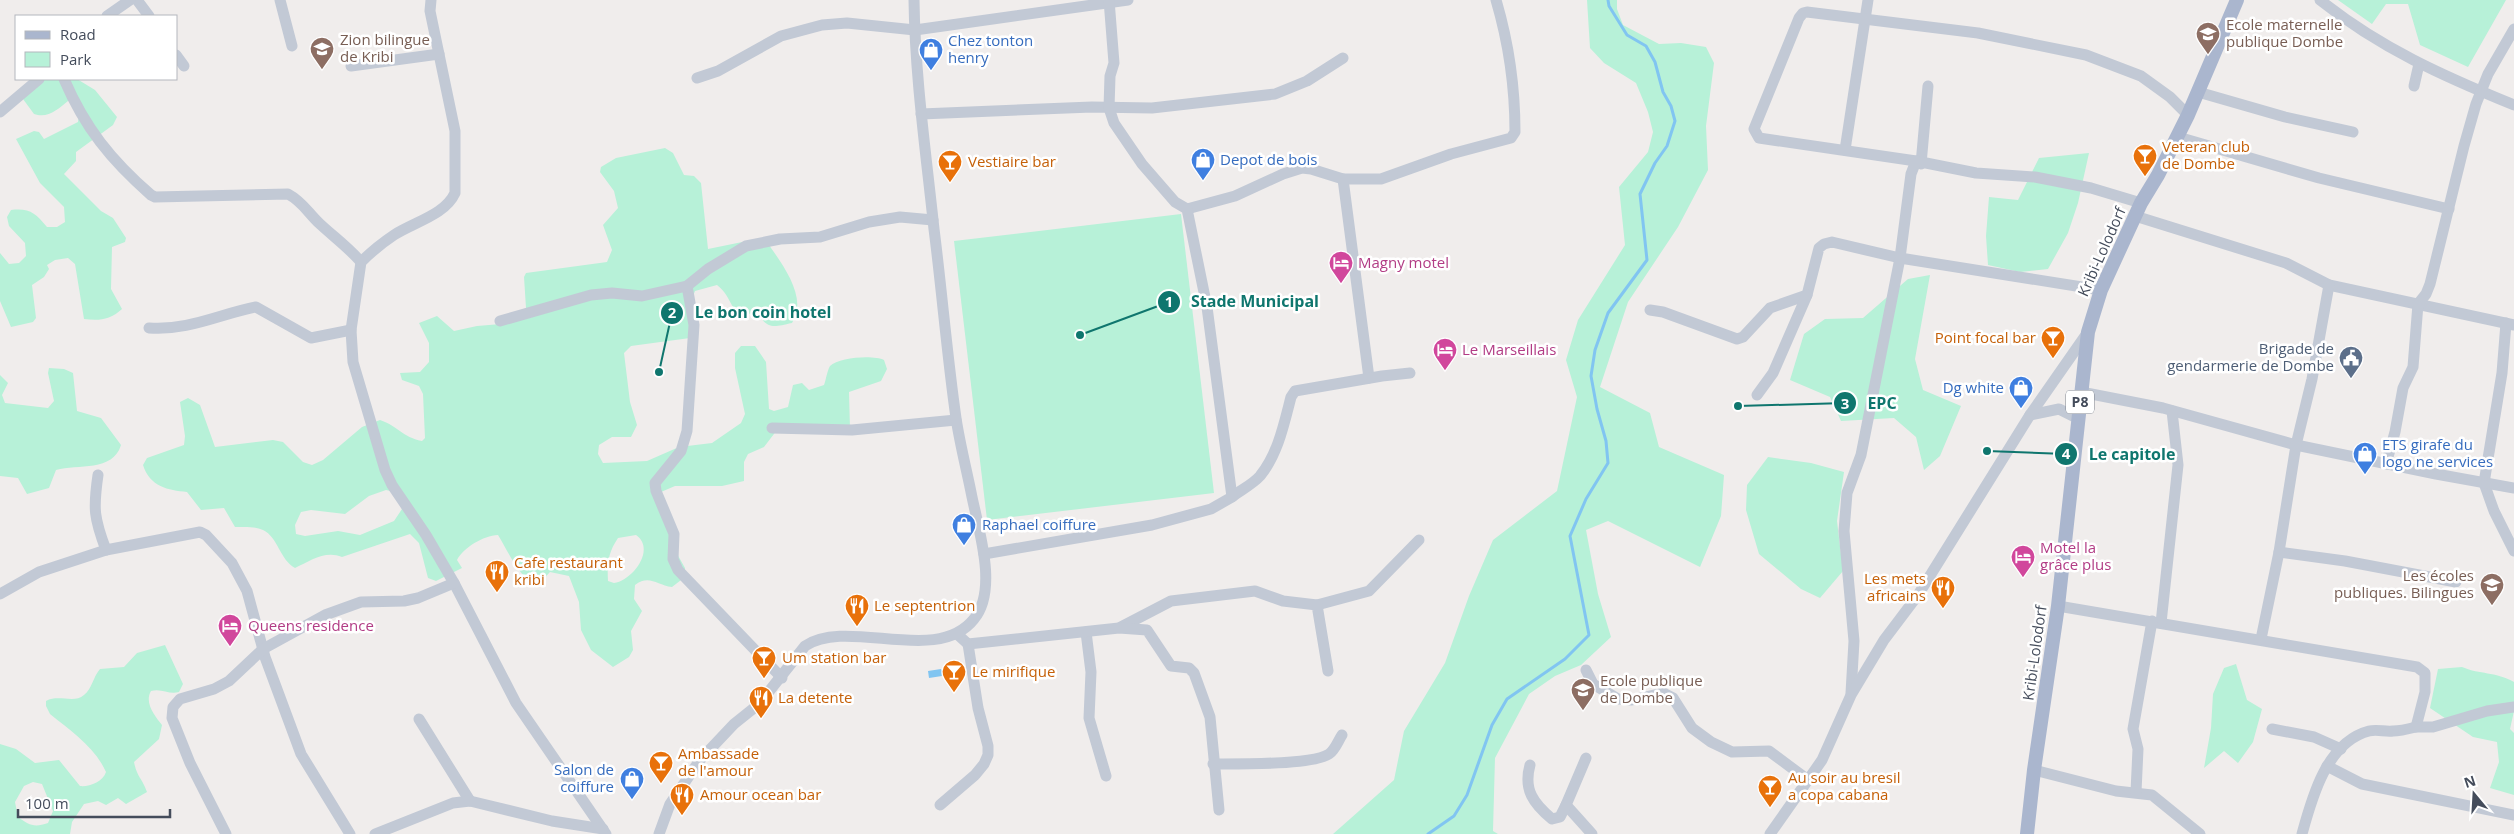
<svg xmlns="http://www.w3.org/2000/svg" width="2514" height="834" font-family="'Open Sans',sans-serif">
	<style>
		.green { fill: #b7f1d8; fill-rule: evenodd }
		.water { fill: #81c5f1 }
		.lines { fill: none; stroke-linecap: round; stroke-linejoin: round }
		.stream { stroke: #81c5f1; stroke-width: 3 }
		.minor { stroke: #c2c9d5; stroke-width: 11 }
		.major { stroke: #aab6ce; stroke-width: 14 }
		.labels { text-anchor: middle; stroke-width: 5; stroke-linejoin: round; paint-order: stroke }
		.shield { fill: #fff; stroke: #7c828c; stroke-width: 1 }
		.shield-label { font-size: 14px; font-weight: bold; fill: #444c5b }
		.education-label { font-size: 15px; fill: #785e54; stroke: #fff; text-anchor: start }
		.shop-label { font-size: 15px; fill: #366cbe; stroke: #fff; text-anchor: start }
		.food-label { font-size: 15px; fill: #c56008; stroke: #fff; text-anchor: start }
		.street-label { font-size: 15px; fill: #444c5b; stroke: #fff }
		.hotel-label { font-size: 15px; fill: #b23c85; stroke: #fff; text-anchor: start }
		.service-label { font-size: 15px; fill: #4e5e75; stroke: #fff; text-anchor: end }
		.leader { fill: none; stroke: #0f766e; stroke-width: 2 }
		.callout-dot { fill: #0f766e; stroke: #fff; stroke-width: 2 }
		.mark-label { font-size: 15px; text-anchor: middle; font-weight: bold; fill: #fff }
		.callout-label { font-size: 16px; text-anchor: middle; font-weight: bold; fill: #0f766e; stroke: #fff; stroke-width: 5; stroke-linejoin: round; paint-order: stroke }
	</style>
	<rect width="100%" height="100%" fill="#f0edec"/>
	<g class="green">
		<path d="M1587,0H1617V9L1623,25L1659,44L1681,43L1706,47L1714,63L1706,126L1708,170L1678,227L1628,302L1600,387L1650,413L1659,447L1724,475L1721,516L1700,567L1608,521L1586,530L1598,594L1611,637L1581,665L1555,676L1529,694L1495,758L1493,831L1498,834H1333L1394,780L1404,731L1445,663L1469,596L1493,540L1557,491L1577,397L1566,360L1578,320L1625,245L1619,187L1648,152L1653,132L1648,112L1636,83L1604,63L1590,48Z"/>
		<path d="M2338,0H2506L2468,67L2420,45L2408,4H2386L2372,24Z"/>
		<path d="M41,79H77L95,90L117,117L113,125L76,152V161L64,174L101,211L113,218L126,238L125,242L112,247L111,289L122,309C110,320 99,321 84,319L75,264L68,258L55,260L47,265L49,269L44,277L32,285L36,318L33,322L11,327L0,301V253L9,264L19,263L26,256L25,243L9,226L7,217L11,210C30,208 35,213 47,227H57L65,222L64,207L40,183L16,139L34,131L39,132L44,139L78,122L79,113L72,101H68C58,109 48,119 34,114L23,99Z"/>
		<path d="M665,148L673,153L684,175L694,176L701,183L708,249L752,240L767,242C781,263 809,297 792,323C773,327 769,330 757,313C727,318 736,300 717,285L695,291L688,309L690,338L631,346L624,353L630,402L637,425L631,437H612L599,445L598,454L603,463L647,461L679,447L712,443L741,423L745,414L735,368V353L741,346H755L766,362L769,409L774,411L788,407L793,385L802,383L809,390L824,385C826,380 827,371 830,366C839,357 874,355 884,360L887,369L881,381L849,392L850,429L777,430L764,447L748,454L744,462V481L722,486H675L654,495L676,552L685,568V577L672,587C657,585 649,574 635,585L634,599L642,611L631,631L633,650L629,657L613,667L591,650L581,630L579,602L569,576L550,572L537,586C519,578 508,551 498,535C483,536 464,547 457,560L462,568L436,581L428,578L419,543L410,534L342,557C325,550 310,561 295,568C280,560 278,537 263,530C255,526 244,527 235,527L224,508L201,510L187,492C168,490 150,487 143,465L147,458L184,445L185,436L180,402L188,398L200,405L215,447L273,440L283,442L303,462L312,465L323,460L362,427L380,420C398,426 402,437 422,441L425,438L423,394L419,386L402,380L400,373L420,372L429,362V343L419,323L437,316L454,331L477,326L501,324L526,308L524,277L526,273L607,262L612,250L603,225L618,208L614,191L600,172L601,167L616,158ZM386,490L395,492L402,509L394,521L360,535L338,531L305,536L296,534L295,525L301,512L311,510L345,514L369,496ZM636,535C656,549 633,580 614,583L608,581C607,563 608,553 618,538Z"/>
		<path d="M2089,153L2078,203L2068,233L2048,269L2020,272L1988,265L1986,236L1989,197L2018,200L2039,158Z"/>
		<path d="M1181,214L1214,493L987,520L954,241Z"/>
		<path d="M1930,275L1915,359L1923,390L1961,406L1940,456L1924,470L1916,437L1894,418L1841,421L1830,397L1790,380L1804,334L1825,319L1863,318L1908,279Z"/>
		<path d="M49,368L64,369L73,373L77,411L101,418L121,445C113,472 78,464 56,470L49,488L27,494L18,478L0,476V375L8,383L2,395L5,403L48,408L54,401L48,373Z"/>
		<path d="M1768,457L1811,463L1844,472L1837,521L1843,571L1820,598L1801,589L1759,554L1746,510L1747,485Z"/>
		<path d="M165,645L183,684L179,692C169,695 162,688 151,691C144,703 155,716 162,725L159,739L134,762C137,777 142,778 147,792L126,804L118,798L106,805L98,801L84,804L72,822L70,834H0V744L16,749L35,763L59,760L80,786C89,787 103,782 106,772C95,747 71,731 50,714L46,706V701C59,694 74,704 84,695C92,689 93,677 100,669L124,667L137,653ZM33,782L42,784L53,811L48,823C34,828 29,825 18,817L15,802L24,786Z"/>
		<path d="M2236,664L2247,700L2262,709L2253,742L2238,763L2224,751L2204,768L2211,728L2213,694L2224,668Z"/>
		<path d="M2462,667C2481,675 2494,671 2514,682V711L2510,729L2514,733V795L2490,788L2499,762L2497,742L2473,737L2430,708L2438,669Z"/>
	</g>
	<path class="water" d="M941,669L943,672L942,676L929,678L928,671Z"/>
	<g class="lines">
		<path class="stream" d="M1428,834L1454,816L1467,795L1492,725L1507,699L1565,659L1589,635L1570,536L1586,499L1608,463L1606,441L1597,409L1591,376L1595,350L1608,313L1647,260L1640,194L1655,163L1667,146L1675,121L1671,106L1663,92L1655,62L1646,46L1627,35L1609,6L1608,0"/>
		<g class="minor">
			<path d="M137,0L149,16"/>
			<path d="M280,0L292,46"/>
			<path d="M431,0L430,11L455,131V193C445,215 414,222 394,235C382,243 371,252 361,262L351,330L353,362L385,470L392,485L426,535L454,583L516,703L606,834"/>
			<path d="M2320,0C2380,48 2443,76 2514,105"/>
			<path d="M107,16L130,0"/>
			<path d="M176,55L184,66"/>
			<path d="M351,66L439,54"/>
			<path d="M697,78L718,71L781,36L822,25L847,23L915,30L1128,0"/>
			<path d="M64,79C85,128 111,160 151,195L155,197L288,194C303,202 308,213 320,224C334,237 348,247 361,262"/>
			<path d="M2414,86L2419,64"/>
			<path d="M2198,92L2285,117L2353,132"/>
			<path d="M0,112L39,79"/>
			<path d="M921,114L1092,107L1152,108L1275,94L1307,81L1343,58"/>
			<path d="M2178,137L2319,178L2449,209"/>
			<path d="M1845,150L1868,0"/>
			<path d="M1921,164L1928,86"/>
			<path d="M1343,179L1369,378"/>
			<path d="M2141,203L2091,188L2035,177L1976,173L1916,161L1759,138L1754,129L1799,18L1803,13L1807,12L1978,33L2086,55L2141,76L2170,97L2188,115"/>
			<path d="M1187,209L1235,196L1283,174L1302,168L1311,169L1343,179H1381L1451,154L1511,138L1515,132C1515,86 1509,44 1496,0"/>
			<path d="M2135,216L2286,263L2329,285L2514,325"/>
			<path d="M687,286L694,325L687,431L681,451L655,483L656,491L674,534L673,559L678,570L782,678"/>
			<path d="M1650,310L1663,312L1737,339L1743,337L1770,308L1807,295L1819,248L1824,244L1832,242L1900,258L2101,290"/>
			<path d="M500,321L591,295L612,293L642,296L687,286L708,269L746,246L780,239L820,237L869,222L900,217L933,220"/>
			<path d="M2506,323L2502,373L2484,483L2494,511L2514,551"/>
			<path d="M149,328C188,331 220,314 256,307L311,338L351,330"/>
			<path d="M2081,392L2163,408L2296,445L2436,474L2514,488"/>
			<path d="M1757,395L1773,373L1807,295"/>
			<path d="M2030,415L2059,409L2079,419"/>
			<path d="M772,428L852,430L956,420"/>
			<path d="M2386,464L2395,432L2403,388L2413,367L2418,304L2426,294L2430,284L2464,146L2476,104L2488,74L2514,29"/>
			<path d="M98,475C93,509 94,518 106,550"/>
			<path d="M1232,497C1241,490 1253,484 1260,476C1278,454 1284,424 1291,397L1295,391L1382,376L1410,373"/>
			<path d="M2279,552L2345,561L2456,582"/>
			<path d="M984,554L1152,525L1211,509L1232,497L1207,307L1187,209L1175,202L1142,164L1114,123L1109,108L1110,76L1114,63L1109,0"/>
			<path d="M0,594L39,572L106,550L200,532L206,535L232,563L247,591L265,657L301,754L350,834"/>
			<path d="M1317,605L1369,591L1419,540"/>
			<path d="M2058,606L2417,667L2425,673V692L2416,727H2433L2487,711L2514,707"/>
			<path d="M2161,623L2178,465L2172,411"/>
			<path d="M1121,627L1171,601L1255,591L1283,601L1317,605L1328,671"/>
			<path d="M1086,632L1091,672L1089,718L1106,776"/>
			<path d="M957,634L968,644L1119,628L1147,630L1171,666L1189,668L1194,673L1210,717L1219,810"/>
			<path d="M2261,639L2279,552L2296,445L2312,379L2329,285"/>
			<path d="M1586,670L1593,684L1618,699L1632,700L1663,693L1673,698L1692,728L1711,742L1732,752L1769,751L1808,780"/>
			<path d="M1851,693L1854,641L1844,531L1847,493L1861,455L1900,258L1911,174L1916,161"/>
			<path d="M419,719L470,801"/>
			<path d="M2272,729L2314,737L2341,749"/>
			<path d="M1586,758L1566,805L1592,834"/>
			<path d="M1213,764C1237,764 1312,765 1329,754C1335,750 1338,741 1342,735"/>
			<path d="M1530,765C1523,790 1534,804 1552,819L1560,817L1566,805"/>
			<path d="M2327,766L2362,784L2514,815"/>
			<path d="M2034,770L2116,791L2152,795L2200,834"/>
			<path d="M2136,792L2138,749L2133,729L2152,621"/>
			<path d="M940,805L975,775L984,764L988,755V746L978,708L968,644"/>
			<path d="M226,834L190,763L172,718L173,707L180,699L214,689L229,681L263,649L325,615L361,602L404,601L418,598L454,583"/>
			<path d="M375,834L453,803L470,801L552,821L603,829"/>
			<path d="M659,834L670,804L700,760L734,724L759,704L805,646C848,617 937,666 974,619C998,590 979,531 972,497C967,471 960,445 956,418C947,355 942,292 934,229C926,153 915,77 914,0"/>
			<path d="M1770,834L1822,760L1851,695L1884,640L1918,595L2030,415L2088,332"/>
			<path d="M2302,834C2312,797 2327,742 2369,731C2377,729 2385,732 2393,731C2400,731 2408,729 2416,727"/>
		</g>
		<path class="major" d="M2027,834L2034,770L2058,606L2088,332L2101,290L2141,203L2158,175L2188,115L2237,0"/>
	</g>
	<defs>
		<symbol id="school-pin" viewBox="-11 -11 22 30"><path d="M0 17L-7.5 6A9.5 9.5 0 1 1 7.5 6Z" fill="#8d6e63" stroke="#fff"/><path d="M0-5L7-2L0 1L-7-2ZM-4 1L0 2.5L4 1V4Q0 6-4 4Z" fill="#fff"/></symbol>
		<symbol id="shop-pin" viewBox="-11 -11 22 30"><path d="M0 17L-7.5 6A9.5 9.5 0 1 1 7.5 6Z" fill="#3f7fe0" stroke="#fff"/><path d="M-5-2.5h2.3a2.7 3.5 0 0 1 5.4 0H5L5.5 6h-11ZM-1.5-2.5h3a1.5 2.3 0 0 0-3 0Z" fill="#fff"/></symbol>
		<symbol id="bar-pin" viewBox="-11 -11 22 30"><path d="M0 17L-7.5 6A9.5 9.5 0 1 1 7.5 6Z" fill="#e8710a" stroke="#fff"/><path d="M-6-5H6L.8 .8V4.5H3.5V6h-7V4.5H-.8V.8Z" fill="#fff"/></symbol>
		<symbol id="hotel-pin" viewBox="-11 -11 22 30"><path d="M0 17L-7.5 6A9.5 9.5 0 1 1 7.5 6Z" fill="#d1479c" stroke="#fff"/><path d="M-6-4.5h1.5V1H6V5H4.5V3h-9V5H-6ZM-4 0a1.8 1.8 0 1 1 3.6 0ZM.5 0V-2.5h3Q6-2.5 6 0Z" fill="#fff"/></symbol>
		<symbol id="civic-pin" viewBox="-11 -11 22 30"><path d="M0 17L-7.5 6A9.5 9.5 0 1 1 7.5 6Z" fill="#5c6f8a" stroke="#fff"/><path d="M-.6-6.5H3V-4.5H.6V-3L4-1V1h2V6H-6V1h2V-1L-.6-3ZM-1.2 2.5V6h2.4V2.5Z" fill="#fff"/></symbol>
		<symbol id="restaurant-pin" viewBox="-11 -11 22 30"><path d="M0 17L-7.5 6A9.5 9.5 0 1 1 7.5 6Z" fill="#e8710a" stroke="#fff"/><path d="M-5-6h1v4h1v-4h1v4h1v-4h1v5L-1.5 .5V6h-2V.5L-5-1ZM5-6V6H3V1.5H1.5Q1.5-4 5-6Z" fill="#fff"/></symbol>
	</defs>
	<g fill-rule="evenodd">
		<use href="#school-pin" x="2194" y="20" width="28" height="38"/>
		<use href="#school-pin" x="308" y="35" width="28" height="38"/>
		<use href="#shop-pin" x="917" y="36" width="28" height="38"/>
		<use href="#bar-pin" x="2131" y="142" width="28" height="38"/>
		<use href="#shop-pin" x="1189" y="146" width="28" height="38"/>
		<use href="#bar-pin" x="936" y="148" width="28" height="38"/>
		<use href="#hotel-pin" x="1327" y="249" width="28" height="38"/>
		<use href="#bar-pin" x="2039" y="324" width="28" height="38"/>
		<use href="#hotel-pin" x="1431" y="336" width="28" height="38"/>
		<use href="#civic-pin" x="2337" y="344" width="28" height="38"/>
		<use href="#shop-pin" x="2007" y="374" width="28" height="38"/>
		<use href="#shop-pin" x="2351" y="440" width="28" height="38"/>
		<use href="#shop-pin" x="950" y="511" width="28" height="38"/>
		<use href="#hotel-pin" x="2009" y="543" width="28" height="38"/>
		<use href="#restaurant-pin" x="483" y="558" width="28" height="38"/>
		<use href="#school-pin" x="2478" y="571" width="28" height="38"/>
		<use href="#restaurant-pin" x="1929" y="574" width="28" height="38"/>
		<use href="#restaurant-pin" x="843" y="592" width="28" height="38"/>
		<use href="#hotel-pin" x="216" y="612" width="28" height="38"/>
		<use href="#bar-pin" x="750" y="644" width="28" height="38"/>
		<use href="#bar-pin" x="940" y="658" width="28" height="38"/>
		<use href="#school-pin" x="1569" y="676" width="28" height="38"/>
		<use href="#restaurant-pin" x="747" y="684" width="28" height="38"/>
		<use href="#bar-pin" x="647" y="749" width="28" height="38"/>
		<use href="#shop-pin" x="618" y="765" width="28" height="38"/>
		<use href="#bar-pin" x="1756" y="773" width="28" height="38"/>
		<use href="#restaurant-pin" x="668" y="781" width="28" height="38"/>
	</g>
	<g class="labels">
		<rect class="shield" x="2066" y="390.5" width="28" height="23" rx="4"/>
		<g class="shield-label">
			<text x="2080" y="407">P8</text>
		</g>
		<g class="education-label">
			<text x="2226" y="30">Ecole maternelle<tspan x="2226" dy="17">publique Dombe</tspan></text>
			<text x="340" y="45">Zion bilingue<tspan x="340" dy="17">de Kribi</tspan></text>
			<text x="2474" y="581" text-anchor="end">Les écoles<tspan x="2474" dy="17">publiques. Bilingues</tspan></text>
			<text x="1600" y="686">Ecole publique<tspan x="1600" dy="17">de Dombe</tspan></text>
		</g>
		<g class="shop-label">
			<text x="948" y="46">Chez tonton<tspan x="948" dy="17">henry</tspan></text>
			<text x="1220" y="165">Depot de bois</text>
			<text x="2004" y="393" text-anchor="end">Dg white</text>
			<text x="2382" y="450">ETS girafe du<tspan x="2382" dy="17">logo ne services</tspan></text>
			<text x="982" y="530">Raphael coiffure</text>
			<text x="614" y="775" text-anchor="end">Salon de<tspan x="614" dy="17">coiffure</tspan></text>
		</g>
		<g class="food-label">
			<text x="2162" y="152">Veteran club<tspan x="2162" dy="17">de Dombe</tspan></text>
			<text x="968" y="167">Vestiaire bar</text>
			<text x="2036" y="343" text-anchor="end">Point focal bar</text>
			<text x="514" y="568">Cafe restaurant<tspan x="514" dy="17">kribi</tspan></text>
			<text x="1926" y="584" text-anchor="end">Les mets<tspan x="1926" dy="17">africains</tspan></text>
			<text x="874" y="611">Le septentrion</text>
			<text x="782" y="663">Um station bar</text>
			<text x="972" y="677">Le mirifique</text>
			<text x="778" y="703">La detente</text>
			<text x="678" y="759">Ambassade<tspan x="678" dy="17">de l'amour</tspan></text>
			<text x="1788" y="783">Au soir au bresil<tspan x="1788" dy="17">a copa cabana</tspan></text>
			<text x="700" y="800">Amour ocean bar</text>
		</g>
		<g class="street-label">
			<text transform="translate(2102 252) rotate(-66)" y="5">Kribi-Lolodorf</text>
			<text transform="translate(2035 653) rotate(-82)" y="5">Kribi-Lolodorf</text>
		</g>
		<g class="hotel-label">
			<text x="1358" y="268">Magny motel</text>
			<text x="1462" y="355">Le Marseillais</text>
			<text x="2040" y="553">Motel la<tspan x="2040" dy="17">grâce plus</tspan></text>
			<text x="248" y="631">Queens residence</text>
		</g>
		<g class="service-label">
			<text x="2334" y="354">Brigade de<tspan x="2334" dy="17">gendarmerie de Dombe</tspan></text>
		</g>
	</g>
	<path class="leader" d="M1080 335L1169 302M659 372L672 313M1738 406L1845 403M1987 451L2066 454"/>
	<g class="callout-dot">
		<circle cx="1080" cy="335" r="5"/>
		<circle cx="659" cy="372" r="5"/>
		<circle cx="1738" cy="406" r="5"/>
		<circle cx="1987" cy="451" r="5"/>
		<circle cx="1169" cy="302" r="12"/>
		<circle cx="672" cy="313" r="12"/>
		<circle cx="1845" cy="403" r="12"/>
		<circle cx="2066" cy="454" r="12"/>
	</g>
	<g class="mark-label">
		<text x="1169" y="307">1</text>
		<text x="672" y="318">2</text>
		<text x="1845" y="409">3</text>
		<text x="2066" y="459">4</text>
	</g>
	<g class="callout-label">
		<text x="1255" y="307">Stade Municipal</text>
		<text x="763" y="318">Le bon coin hotel</text>
		<text x="1882" y="409">EPC</text>
		<text x="2132" y="460">Le capitole</text>
	</g>
	<rect x="15" y="15" width="162" height="65" fill="#ffffff" stroke="#b4b7bd"/>
	<rect x="25" y="31" width="25" height="8" fill="#aab6ce" stroke="#b4b7bd"/>
	<text x="60" y="40" font-size="15" fill="#444c5b">Road</text>
	<rect x="25" y="52" width="25" height="15" fill="#b7f1d8" stroke="#b4b7bd"/>
	<text x="60" y="65" font-size="15" fill="#444c5b">Park</text>
	<g transform="translate(2474 794) rotate(342)" stroke="#ffffff" stroke-width="4" paint-order="stroke">
	<path d="M0-4L9 19L0 12L-9 19Z" fill="#444c5b"/>
	<text y="-8" font-size="14" font-weight="bold" text-anchor="middle" fill="#444c5b">N</text>
	</g>
	<path d="M18 809v8h152v-8" fill="none" stroke="#444c5b" stroke-width="2.5"/>
	<text x="25" y="809" font-size="15" fill="#444c5b" stroke="#ffffff" stroke-width="4" paint-order="stroke">100 m</text>
</svg>
